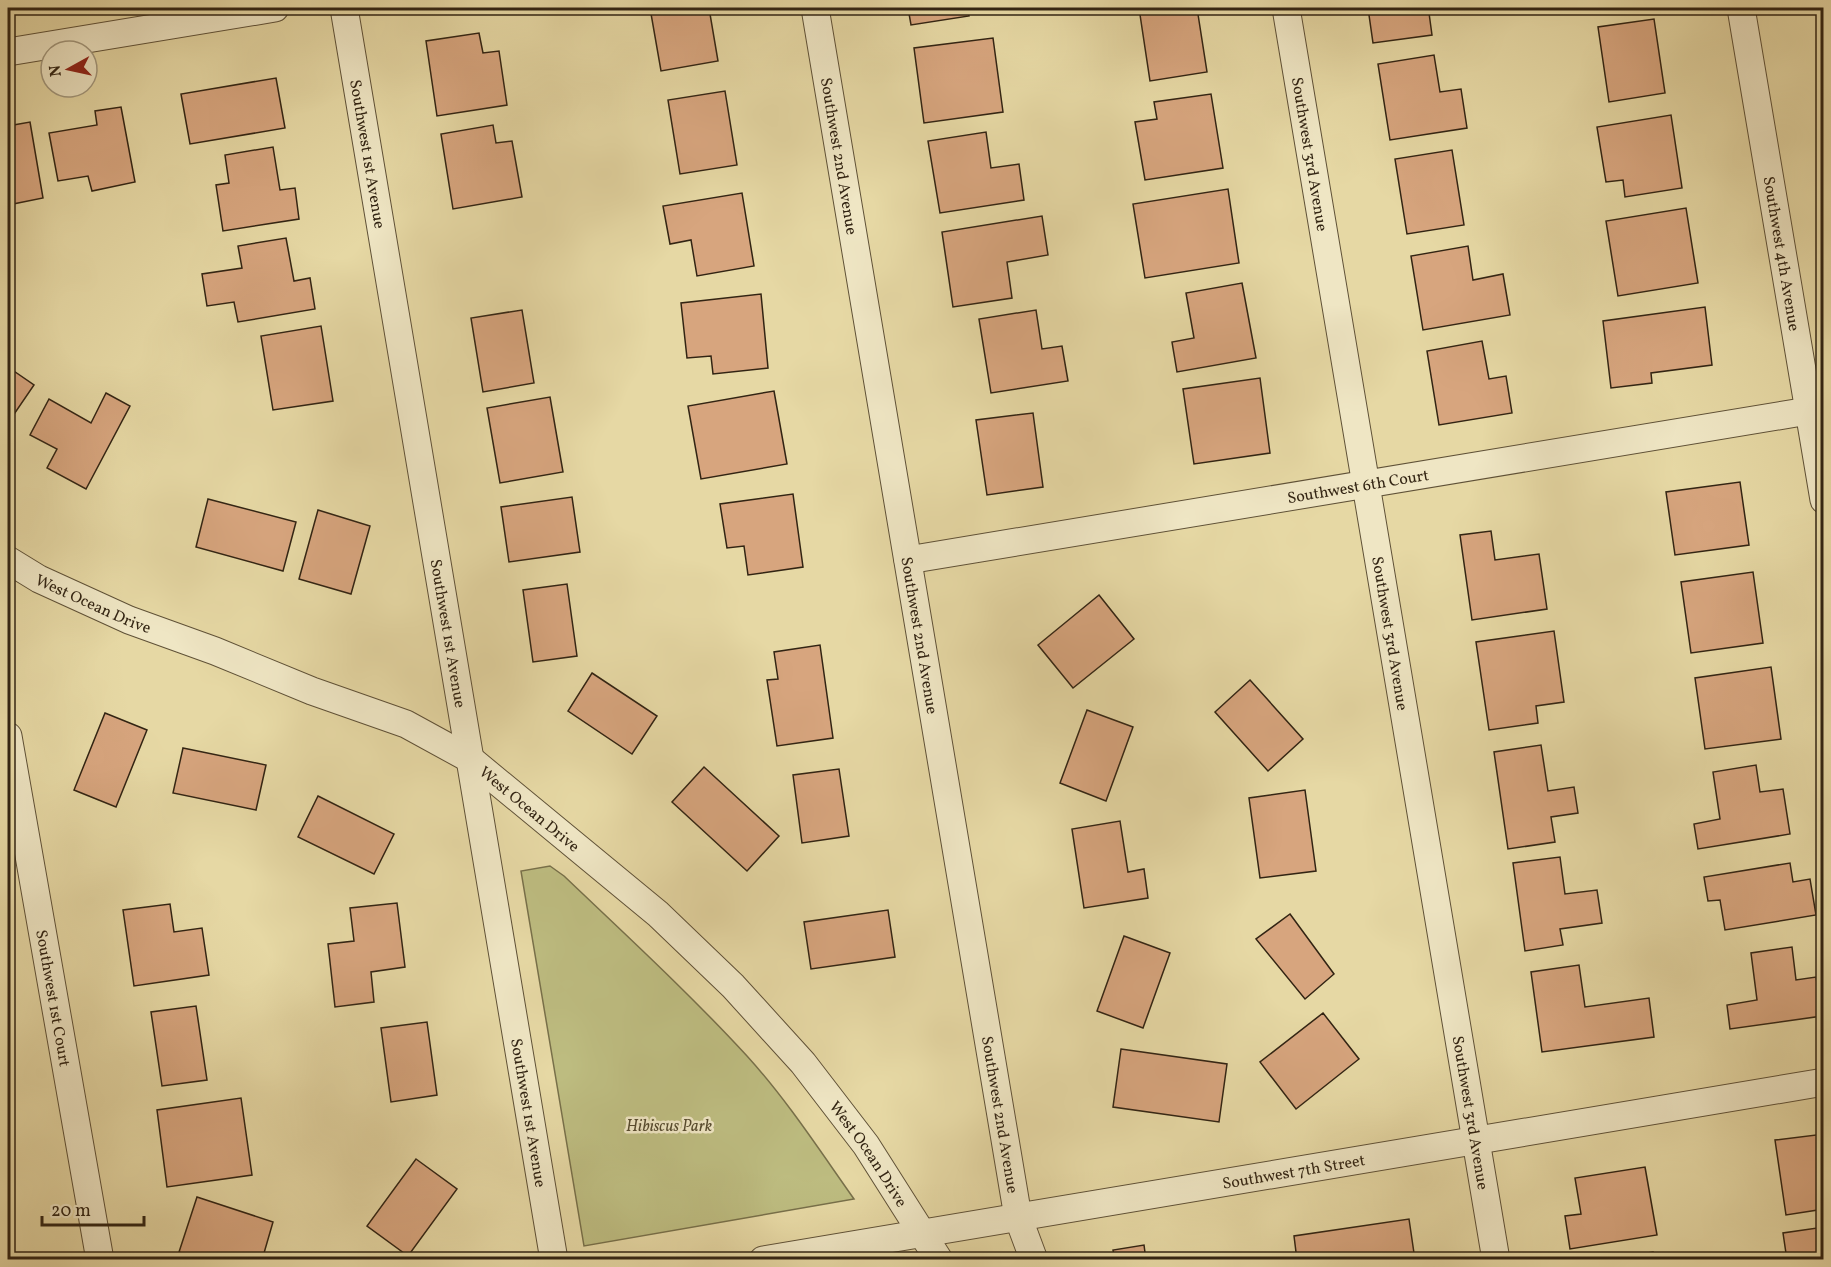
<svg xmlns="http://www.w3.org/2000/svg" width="1831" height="1267" font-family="Vollkorn,serif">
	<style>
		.green { fill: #bdbc80; stroke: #78704a; stroke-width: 1.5 }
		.building { fill: #d7a57e; stroke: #322413; stroke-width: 1.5 }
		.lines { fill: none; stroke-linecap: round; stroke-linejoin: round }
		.street-casing { stroke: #5f5137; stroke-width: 29 }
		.street { stroke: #efe6c4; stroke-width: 27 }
		.labels { text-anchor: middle; stroke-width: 5; stroke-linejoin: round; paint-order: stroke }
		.street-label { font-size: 16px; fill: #322413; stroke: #efe6c4 }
		.park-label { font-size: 16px; font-style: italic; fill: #554a2e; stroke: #efe6c4 }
	</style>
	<rect width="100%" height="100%" fill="#e6d8a4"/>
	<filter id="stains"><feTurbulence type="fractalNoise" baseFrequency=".00333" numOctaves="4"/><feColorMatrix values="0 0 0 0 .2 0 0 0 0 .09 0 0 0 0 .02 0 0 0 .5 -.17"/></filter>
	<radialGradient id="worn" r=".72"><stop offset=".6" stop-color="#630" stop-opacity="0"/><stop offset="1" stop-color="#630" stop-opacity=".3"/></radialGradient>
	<path class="green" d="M550,866L564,876C626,935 689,993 747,1056C787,1100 820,1151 854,1199L584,1246L521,871Z"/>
	<g class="building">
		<path d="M650,8H709L718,61L661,71Z"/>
		<path d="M908,8H967L969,16L911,25Z"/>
		<path d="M1139,8H1197L1207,72L1150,81Z"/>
		<path d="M1368,8H1450V10L1429,13L1432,35L1373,43Z"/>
		<path d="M1654,19L1665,93L1609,102L1598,27Z"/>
		<path d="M479,33L483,53L499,51L507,105L437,116L426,41Z"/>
		<path d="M993,38L1003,112L924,123L914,48Z"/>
		<path d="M1434,55L1440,92L1461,89L1467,128L1390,140L1378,64Z"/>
		<path d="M276,78L285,128L190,144L181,94Z"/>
		<path d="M725,91L737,165L680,174L668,100Z"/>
		<path d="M1211,94L1223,168L1145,180L1135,122L1157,119L1154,102Z"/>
		<path d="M121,107L135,182L92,191L88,176L58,181L49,133L97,125L95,111Z"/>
		<path d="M1671,115L1682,188L1625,197L1623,180L1606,182L1597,127Z"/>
		<path d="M30,122L43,198L8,205V126Z"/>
		<path d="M493,125L496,143L512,141L522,197L453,209L441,134Z"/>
		<path d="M986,132L991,168L1019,164L1024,200L940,213L928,141Z"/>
		<path d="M273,147L280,190L295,188L299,219L223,231L216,185L229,183L225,155Z"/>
		<path d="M1452,150L1464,225L1407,234L1395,159Z"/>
		<path d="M1228,189L1239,263L1145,278L1133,204Z"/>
		<path d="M742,193L754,266L697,276L691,240L670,244L663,206Z"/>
		<path d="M1686,208L1698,283L1618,296L1606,221Z"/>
		<path d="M1042,216L1048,255L1007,262L1012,298L953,307L942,232Z"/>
		<path d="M286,238L294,281L310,278L315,309L238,322L234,302L207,306L202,274L242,268L238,246Z"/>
		<path d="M1468,246L1473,280L1503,274L1510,315L1423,330L1411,256Z"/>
		<path d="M1242,283L1256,358L1177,372L1172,342L1194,338L1186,293Z"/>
		<path d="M761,294L768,368L713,374L711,356L687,358L681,303Z"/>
		<path d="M1705,307L1712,365L1651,373L1652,383L1611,388L1603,321Z"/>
		<path d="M522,310L534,383L483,392L471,318Z"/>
		<path d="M1036,310L1042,349L1062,346L1068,381L991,393L979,319Z"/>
		<path d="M321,326L333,401L273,410L261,336Z"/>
		<path d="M1482,341L1489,379L1506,376L1512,413L1439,425L1427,351Z"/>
		<path d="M8,367L34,385L8,423Z"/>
		<path d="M1260,378L1270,453L1194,464L1183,389Z"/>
		<path d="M774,391L787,464L701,479L688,406Z"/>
		<path d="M106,393L130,406L86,489L47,468L57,449L30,435L49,399L91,423Z"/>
		<path d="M550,397L563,472L500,483L487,408Z"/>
		<path d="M1033,413L1043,487L987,495L976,420Z"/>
		<path d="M1740,482L1749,545L1675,555L1666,492Z"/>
		<path d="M793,494L803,567L748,575L744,546L727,548L720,504Z"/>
		<path d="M572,497L580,552L509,562L501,507Z"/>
		<path d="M208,499L296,522L283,571L196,547Z"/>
		<path d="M318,510L370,526L351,594L299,579Z"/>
		<path d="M1491,531L1495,560L1539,554L1547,609L1472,620L1460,535Z"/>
		<path d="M1753,572L1763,643L1691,653L1681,582Z"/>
		<path d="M567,584L577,656L533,662L523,590Z"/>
		<path d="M1099,595L1134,639L1073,688L1038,645Z"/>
		<path d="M1554,631L1564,702L1536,706L1538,723L1489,730L1476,642Z"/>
		<path d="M820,645L833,738L777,746L767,680L778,679L774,652Z"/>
		<path d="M1771,667L1781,739L1705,749L1695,678Z"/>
		<path d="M592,673L657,716L632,754L568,711Z"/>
		<path d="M1250,680L1303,739L1268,771L1215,712Z"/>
		<path d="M1087,710L1133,727L1106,801L1060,783Z"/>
		<path d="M105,713L147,730L116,807L74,790Z"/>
		<path d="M1541,745L1548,791L1574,787L1578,813L1551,817L1555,842L1508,849L1494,752Z"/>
		<path d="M183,748L266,765L256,810L173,793Z"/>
		<path d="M1756,765L1760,792L1783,789L1790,834L1698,849L1694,824L1720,819L1713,772Z"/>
		<path d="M704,767L779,836L747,871L672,802Z"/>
		<path d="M839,769L849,836L802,843L793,775Z"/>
		<path d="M1305,790L1316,871L1260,878L1249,798Z"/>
		<path d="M318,796L394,834L374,874L298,837Z"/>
		<path d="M1120,821L1128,872L1144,869L1148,898L1084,908L1072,829Z"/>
		<path d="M1560,857L1565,894L1597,890L1602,923L1560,929L1563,945L1525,951L1513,863Z"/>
		<path d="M1790,863L1793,882L1810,879L1816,915L1725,930L1720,900L1708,901L1704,877Z"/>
		<path d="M397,903L405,967L371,972L374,1002L335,1007L328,944L354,941L350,908Z"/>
		<path d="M170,904L174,932L202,928L209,975L134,986L123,910Z"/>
		<path d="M888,910L895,957L811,969L804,922Z"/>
		<path d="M1290,914L1334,974L1305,999L1256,939Z"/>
		<path d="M1124,936L1170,953L1143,1028L1097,1011Z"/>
		<path d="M1792,947L1796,980L1816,977L1822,1016L1730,1029L1727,1005L1757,1000L1751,953Z"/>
		<path d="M1579,965L1585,1007L1649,998L1654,1037L1542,1052L1531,972Z"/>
		<path d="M196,1006L207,1080L162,1086L151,1012Z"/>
		<path d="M1323,1013L1359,1059L1296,1109L1260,1062Z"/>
		<path d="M427,1022L437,1095L391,1102L381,1028Z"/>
		<path d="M1121,1049L1227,1064L1219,1122L1113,1107Z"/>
		<path d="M241,1098L252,1175L167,1187L157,1110Z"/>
		<path d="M1824,1134V1209L1786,1215L1775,1140Z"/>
		<path d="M416,1159L457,1189L408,1256L367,1226Z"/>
		<path d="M1645,1167L1657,1235L1570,1249L1565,1216L1581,1214L1575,1178Z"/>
		<path d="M197,1197L273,1222L262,1260H203L179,1252Z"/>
		<path d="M1409,1219L1415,1260H1297L1294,1236Z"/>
		<path d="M1824,1227V1260H1787L1783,1233Z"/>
		<path d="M1144,1245L1146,1260H1115L1113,1250Z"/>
		<path d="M1653,1252L1654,1260H1600Z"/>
	</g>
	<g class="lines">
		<defs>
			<g id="street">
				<path id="s1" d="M344,8L554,1260"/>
				<path id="s2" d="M815,8L1018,1217L1034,1260"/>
				<path id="s3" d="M1286,8L1496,1260"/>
				<path id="s4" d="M1741,8L1824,500"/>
				<path d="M8,52L275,8"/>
				<path id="s5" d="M8,560L39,579L129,620L215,651L312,691L406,724L470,759L658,914L733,986L803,1063L866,1145L939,1260"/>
				<path id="s6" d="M908,560L1808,411"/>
				<path id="s7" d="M8,736L100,1260"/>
				<path id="s8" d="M763,1260L1824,1082"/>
			</g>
		</defs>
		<use href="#street" class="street-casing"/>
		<use href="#street" class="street"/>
	</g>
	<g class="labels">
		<g class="street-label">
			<text dy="6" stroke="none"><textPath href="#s1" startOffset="148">Southwest 1st Avenue</textPath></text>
			<text dy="6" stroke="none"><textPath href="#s3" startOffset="148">Southwest 3rd Avenue</textPath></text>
			<text dy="6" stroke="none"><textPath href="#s2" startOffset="150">Southwest 2nd Avenue</textPath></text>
			<text dy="6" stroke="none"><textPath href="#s4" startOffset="249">Southwest 4th Avenue</textPath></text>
			<text dy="6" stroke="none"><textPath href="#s6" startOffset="456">Southwest 6th Court</textPath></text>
			<text dy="6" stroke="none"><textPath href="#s5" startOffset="96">West Ocean Drive</textPath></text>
			<text dy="6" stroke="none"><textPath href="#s3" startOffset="634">Southwest 3rd Avenue</textPath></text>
			<text dy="6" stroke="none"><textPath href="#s1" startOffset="634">Southwest 1st Avenue</textPath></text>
			<text dy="6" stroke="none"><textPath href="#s2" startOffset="636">Southwest 2nd Avenue</textPath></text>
			<text dy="6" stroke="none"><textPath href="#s5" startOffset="582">West Ocean Drive</textPath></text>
			<text dy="6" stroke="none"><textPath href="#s7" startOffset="266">Southwest 1st Court</textPath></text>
			<text dy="6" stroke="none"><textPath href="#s1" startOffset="1120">Southwest 1st Avenue</textPath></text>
			<text dy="6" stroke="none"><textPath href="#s3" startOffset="1120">Southwest 3rd Avenue</textPath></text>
			<text dy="6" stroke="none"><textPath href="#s2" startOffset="1122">Southwest 2nd Avenue</textPath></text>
			<text dy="6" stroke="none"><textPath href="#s5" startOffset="1068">West Ocean Drive</textPath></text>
			<text dy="6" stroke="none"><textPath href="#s8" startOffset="538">Southwest 7th Street</textPath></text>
		</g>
		<g class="park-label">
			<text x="669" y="1131">Hibiscus Park</text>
		</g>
	</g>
	<rect width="1831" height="1267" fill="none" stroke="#e6d8a4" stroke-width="30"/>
	<rect x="9" y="9" width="1813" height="1249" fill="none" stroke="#322413" stroke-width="3"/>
	<rect x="15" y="15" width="1801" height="1237" fill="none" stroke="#322413" stroke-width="1.5"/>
	<g transform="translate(69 69) rotate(262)"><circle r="28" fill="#efe6c4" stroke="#a3987d" stroke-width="1.5"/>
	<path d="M0-4.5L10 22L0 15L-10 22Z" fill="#8f2418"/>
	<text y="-9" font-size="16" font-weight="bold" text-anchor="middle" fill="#322413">N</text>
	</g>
	<path d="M42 1216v9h102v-9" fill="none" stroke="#322413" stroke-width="3"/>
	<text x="51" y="1216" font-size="18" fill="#322413" stroke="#efe6c4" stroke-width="4.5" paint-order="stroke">20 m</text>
	<rect width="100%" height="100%" filter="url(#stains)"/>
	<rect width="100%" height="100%" fill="url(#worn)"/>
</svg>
